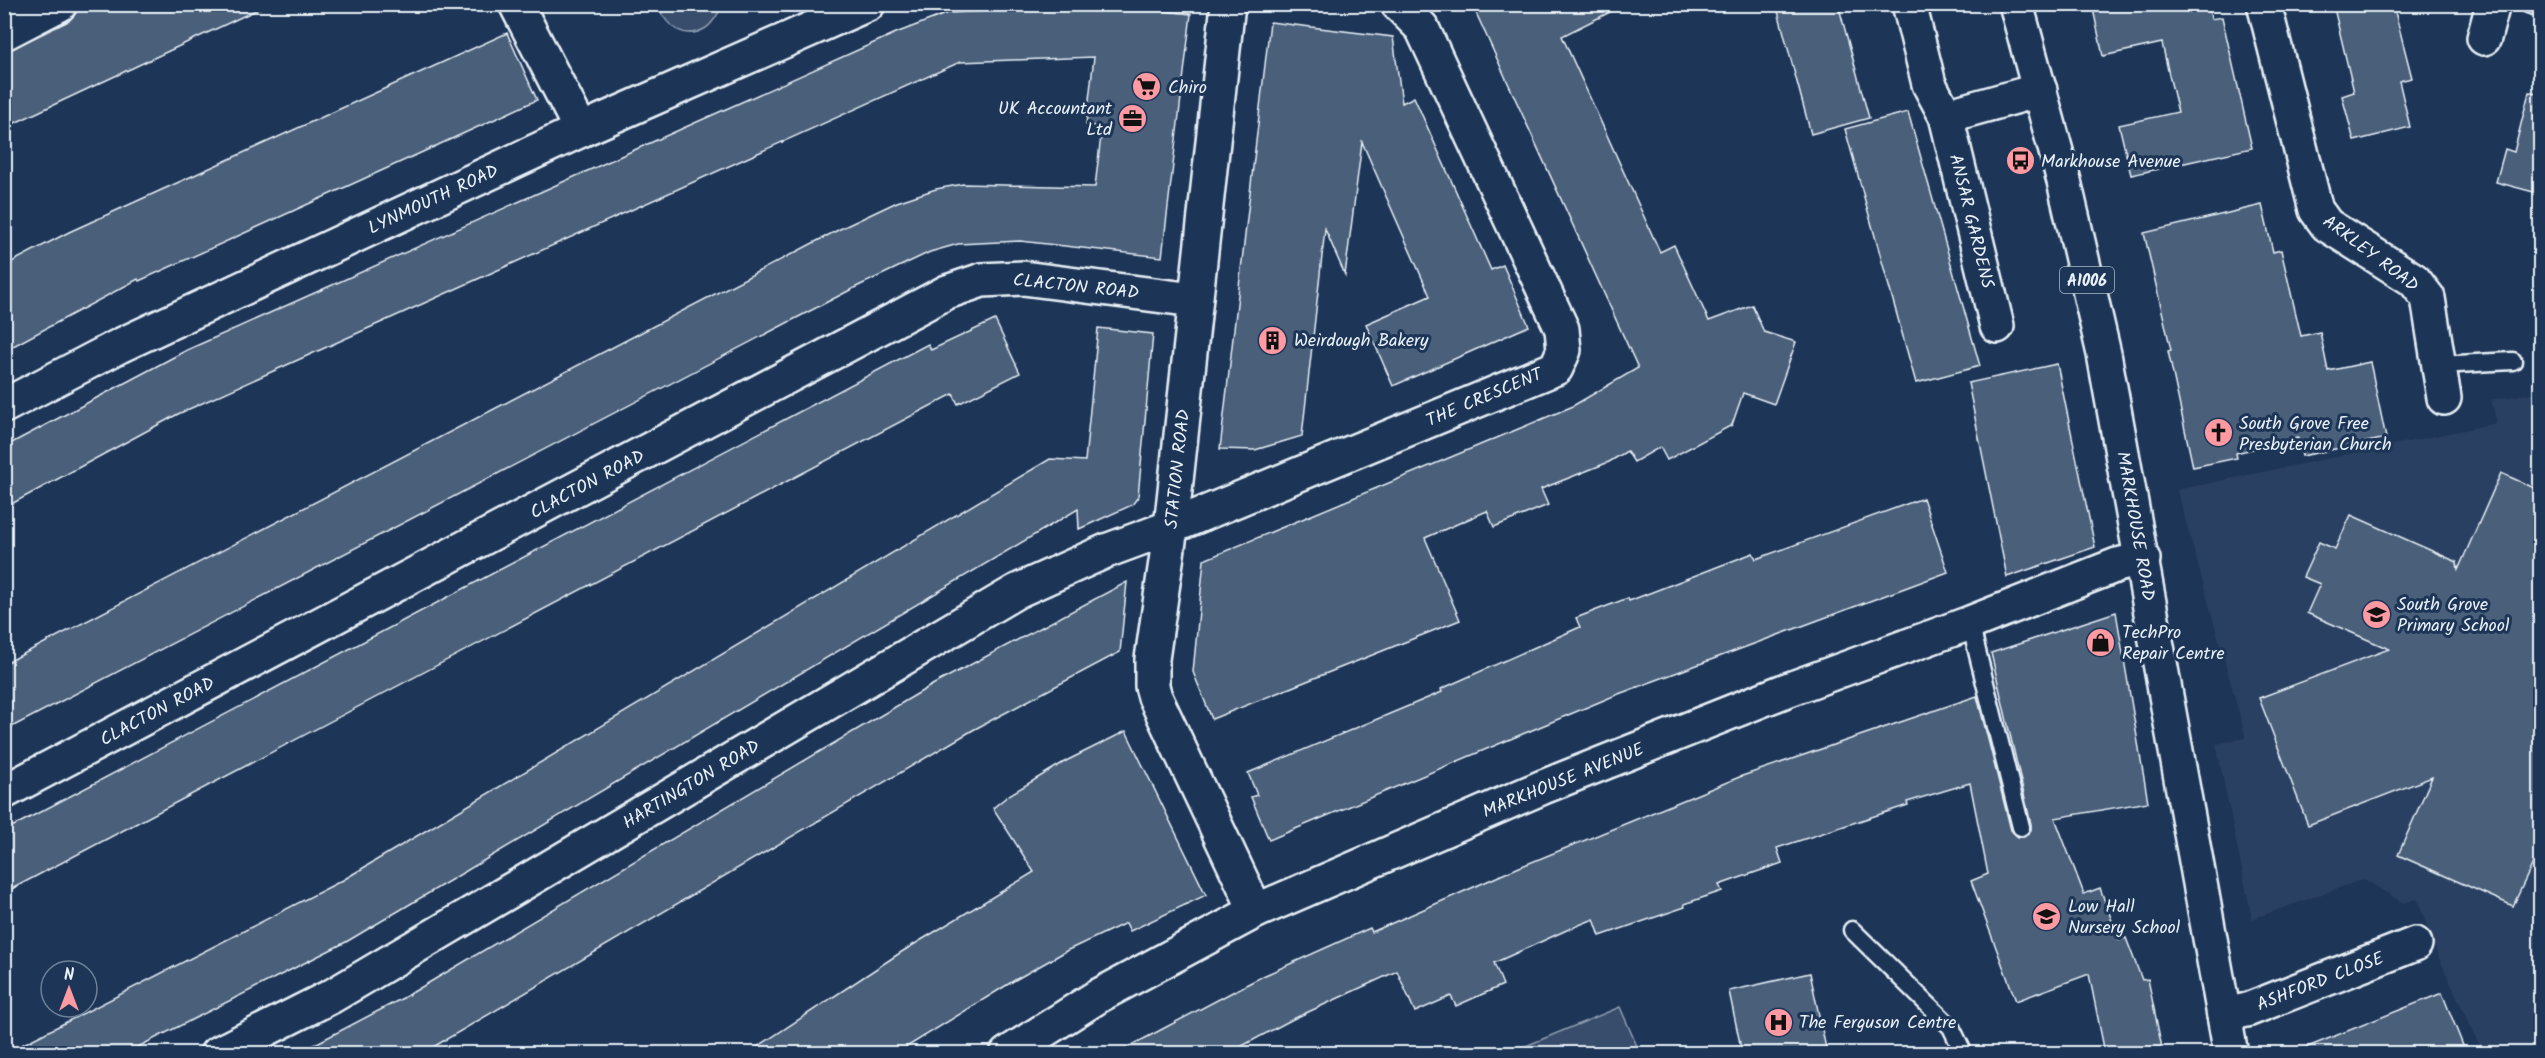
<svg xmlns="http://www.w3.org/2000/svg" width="2545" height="1058" font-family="Kalam,sans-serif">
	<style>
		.built { fill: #2a4162 }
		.green { fill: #374d6c; stroke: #909fb2; stroke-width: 1.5 }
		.building { fill: #495e7a; stroke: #e8f1f8; stroke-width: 1.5 }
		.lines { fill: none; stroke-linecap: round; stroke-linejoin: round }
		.service-casing { stroke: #e8f1f8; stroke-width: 21 }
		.minor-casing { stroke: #e8f1f8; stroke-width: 38 }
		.primary-casing { stroke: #e8f1f8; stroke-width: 38 }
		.service { stroke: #1d3557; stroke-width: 16 }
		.minor { stroke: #1d3557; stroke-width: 33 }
		.primary { stroke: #1d3557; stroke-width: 33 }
		.labels { text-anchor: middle; stroke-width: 6; stroke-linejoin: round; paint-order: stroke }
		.shield { fill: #1d3557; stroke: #abb9c8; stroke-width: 1.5 }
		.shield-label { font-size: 16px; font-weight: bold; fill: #e8f1f8 }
		.poi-label { font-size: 18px; fill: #e8f1f8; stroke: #1d3557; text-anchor: start }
		.street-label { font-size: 18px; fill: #e8f1f8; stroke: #1d3557 }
	</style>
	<rect width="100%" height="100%" fill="#1d3557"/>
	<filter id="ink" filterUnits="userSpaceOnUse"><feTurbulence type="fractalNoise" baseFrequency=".0167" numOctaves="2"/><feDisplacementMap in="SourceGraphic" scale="12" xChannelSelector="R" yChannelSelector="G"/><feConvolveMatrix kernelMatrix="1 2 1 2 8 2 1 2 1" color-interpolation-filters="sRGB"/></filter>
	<g filter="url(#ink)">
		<path class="built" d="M2540,392V1053H2483L2439,958L2417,899L2403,903L2364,879L2252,919L2216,744L2246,738L2177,490L2497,423L2491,400Z"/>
		<g class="green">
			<path d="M669,5V4L723,5C718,13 714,23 706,28C685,41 668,27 659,9Z"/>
			<path d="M1620,1007L1640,1053H1509Z"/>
		</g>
		<g class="building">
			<path d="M90,4H269L4,128V52L69,21L77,11Z"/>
			<path d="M1472,4H1626L1562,36L1660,252L1674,245L1709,321L1752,305L1764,332L1796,342L1774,404L1743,393L1732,425L1667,460L1660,447L1634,462L1627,451L1609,462L1541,489L1548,505L1494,527L1487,511L1425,538L1460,620L1212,719L1193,672L1204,560L1571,407L1638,368Z"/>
			<path d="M1776,4H1838L1869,118L1811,134Z"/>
			<path d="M2092,4H2208L2211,19L2222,17L2252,148L2131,175L2119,125L2178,112L2169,75L2162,43L2103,56Z"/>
			<path d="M2333,4H2393L2412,78L2399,81L2410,127L2354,141L2342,96L2354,92Z"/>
			<path d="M1112,5L1191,14L1162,257L1020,241L958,244L930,252L854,288L4,731V664L840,229L897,202L936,189L963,184L1095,187L1102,127L1086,125L1094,57L960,62L178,414L4,508V447L187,350L896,33L948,13Z"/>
			<path d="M1270,22L1393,37L1402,103L1414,97L1491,270L1503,265L1529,326L1393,386L1366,324L1430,296L1362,142L1345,275L1325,229L1302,436L1255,450L1220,449Z"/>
			<path d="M507,33L537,100L139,281L138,279L4,351V266L69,232Z"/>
			<path d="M2529,92L2541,93V194L2496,182L2505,149L2514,152Z"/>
			<path d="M1908,112L1980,366L1916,383L1845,129Z"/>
			<path d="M2262,205L2273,252L2281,250L2301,336L2320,332L2328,371L2370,362L2386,438L2302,456L2298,438L2236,453L2237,458L2193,467L2168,351L2171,350L2144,233Z"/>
			<path d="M995,320L1020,373L958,404L953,394L4,893V831L928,344L931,350Z"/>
			<path d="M1098,328L1153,334L1138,497L1132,505L1079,529L1078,509L346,942L126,1053H6L343,880L1050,459L1085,461Z"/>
			<path d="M2057,364L2095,547L2007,577L1968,383Z"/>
			<path d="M2501,473L2541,491V846L2513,906L2398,855L2432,777L2308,825L2259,698L2389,649L2307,613L2320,584L2303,577L2319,542L2335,549L2351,515L2457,562L2458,570Z"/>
			<path d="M1923,498L1948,572L1616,695L1269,840L1251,797L1257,795L1248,773L1442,692L1441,689L1580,627L1576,618L1628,598L1629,601L1753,553L1756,559Z"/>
			<path d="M1127,582L1120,652L973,730L423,1053H298L403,998L934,684Z"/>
			<path d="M2116,612L2148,802L2055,818L2084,894L2100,888L2119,940L2126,938L2142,980L2148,979L2163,1053H2105L2089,974L2016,1001L1971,881L1988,874L1970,783L1907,802L1908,805L1777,848L1782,863L1719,885L1722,891L1684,904L1685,907L1600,936L1594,919L1569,929L1494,963L1503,985L1456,1006L1451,996L1415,1012L1397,971L1293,1019L1229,1053H1117L1263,976L1370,928L1372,932L1517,868L1742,776L1977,696L2011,830L2018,837H2024L2031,830V824L1991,653Z"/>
			<path d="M1126,731L1206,895L1130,931L1126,923L1068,950L1015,980L897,1053H748L903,951L1034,872L993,808L1009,795L1066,761Z"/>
			<path d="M1810,973L1827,1053H1742L1729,991Z"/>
			<path d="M2442,993L2466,1053H2295V1052Z"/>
		</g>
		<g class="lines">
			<defs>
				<g id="service">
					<path d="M2528,4L2540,8"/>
					<path d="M2439,365L2513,361"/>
					<path d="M1970,623L2021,827"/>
					<path d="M1852,930L1951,1027L1964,1054"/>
				</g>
				<g id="minor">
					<path d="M516,4L581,130"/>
					<path d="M1228,4L1171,527L1152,659V686L1155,697L1256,911"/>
					<path d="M1909,4L1929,84L1946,116L1997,326"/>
					<path d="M2264,4L2316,210L2327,225L2414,280L2428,298L2444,398"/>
					<path d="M4,33L60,4"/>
					<path d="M2484,38L2493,4"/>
					<path d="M1946,116L2040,90"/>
					<path d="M4,406L119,346L581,130L868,4"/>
					<path d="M4,792L947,292L982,280L1023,278L1194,300"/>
					<path d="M2224,1015L2247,1010L2415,944"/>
					<path d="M217,1054L332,996L1017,591L1106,551L1171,527L1556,368L1564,350L1562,329L1422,28L1398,4"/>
					<path d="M1007,1054L1100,995L1256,911L1543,787L1784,691L1970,623L2117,565L2143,559"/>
				</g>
				<path id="primary" d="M2016,4L2064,181L2104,354L2231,1054"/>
			</defs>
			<use href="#service" class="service-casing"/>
			<use href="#minor" class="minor-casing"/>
			<use href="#primary" class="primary-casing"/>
			<use href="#service" class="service"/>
			<use href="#minor" class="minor"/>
			<use href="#primary" class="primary"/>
		</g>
	</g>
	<defs>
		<symbol id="supermarket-disc" viewBox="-11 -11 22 22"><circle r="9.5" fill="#ff9aa2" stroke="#1d3557"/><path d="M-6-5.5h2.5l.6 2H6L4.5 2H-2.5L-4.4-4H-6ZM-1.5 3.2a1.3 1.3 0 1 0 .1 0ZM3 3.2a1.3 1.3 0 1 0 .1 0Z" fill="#111"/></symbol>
		<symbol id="office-disc" viewBox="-11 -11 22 22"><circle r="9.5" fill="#ff9aa2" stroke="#1d3557"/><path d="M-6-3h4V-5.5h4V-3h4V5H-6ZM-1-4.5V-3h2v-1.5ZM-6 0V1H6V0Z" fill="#111"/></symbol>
		<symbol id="bus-disc" viewBox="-11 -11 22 22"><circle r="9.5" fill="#ff9aa2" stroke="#1d3557"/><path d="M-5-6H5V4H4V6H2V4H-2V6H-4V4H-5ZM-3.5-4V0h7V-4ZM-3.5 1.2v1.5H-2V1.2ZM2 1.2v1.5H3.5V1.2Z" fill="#111"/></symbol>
		<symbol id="building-disc" viewBox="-11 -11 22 22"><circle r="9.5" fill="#ff9aa2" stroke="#1d3557"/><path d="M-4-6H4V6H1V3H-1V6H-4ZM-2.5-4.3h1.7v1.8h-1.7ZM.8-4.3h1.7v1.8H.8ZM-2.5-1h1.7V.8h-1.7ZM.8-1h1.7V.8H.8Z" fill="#111"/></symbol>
		<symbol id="church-disc" viewBox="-11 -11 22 22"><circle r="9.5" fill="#ff9aa2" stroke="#1d3557"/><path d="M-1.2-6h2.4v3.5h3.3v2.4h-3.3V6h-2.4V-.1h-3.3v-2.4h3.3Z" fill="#111"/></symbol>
		<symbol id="school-disc" viewBox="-11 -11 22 22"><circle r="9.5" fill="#ff9aa2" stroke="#1d3557"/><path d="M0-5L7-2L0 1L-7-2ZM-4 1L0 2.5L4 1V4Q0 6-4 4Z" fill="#111"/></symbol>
		<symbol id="shop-disc" viewBox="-11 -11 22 22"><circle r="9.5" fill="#ff9aa2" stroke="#1d3557"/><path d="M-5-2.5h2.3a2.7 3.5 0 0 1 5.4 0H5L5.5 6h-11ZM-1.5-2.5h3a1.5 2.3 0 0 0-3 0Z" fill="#111"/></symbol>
		<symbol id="hospital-disc" viewBox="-11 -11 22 22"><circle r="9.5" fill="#ff9aa2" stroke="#1d3557"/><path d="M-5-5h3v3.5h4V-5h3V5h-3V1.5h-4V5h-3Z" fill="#111"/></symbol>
	</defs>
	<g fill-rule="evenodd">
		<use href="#supermarket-disc" x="1130" y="70" width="33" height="33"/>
		<use href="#office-disc" x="1116" y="102" width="33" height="33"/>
		<use href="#bus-disc" x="2004" y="144" width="33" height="33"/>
		<use href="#building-disc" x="1256" y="324" width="33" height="33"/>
		<use href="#church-disc" x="2202" y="416" width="33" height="33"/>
		<use href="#school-disc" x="2360" y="598" width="33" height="33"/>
		<use href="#shop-disc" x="2084" y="626" width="33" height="33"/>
		<use href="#school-disc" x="2030" y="900" width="33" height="33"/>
		<use href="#hospital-disc" x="1762" y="1006" width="33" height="33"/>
	</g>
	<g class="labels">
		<rect class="shield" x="2060" y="267" width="54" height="26" rx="4.5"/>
		<g class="shield-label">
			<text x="2087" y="286">A1006</text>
		</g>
		<g class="poi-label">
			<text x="1168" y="93">Chiro</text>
			<text x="1112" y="114" text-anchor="end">UK Accountant<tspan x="1112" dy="21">Ltd</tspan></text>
			<text x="2041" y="167">Markhouse Avenue</text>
			<text x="1294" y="346">Weirdough Bakery</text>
			<text x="2239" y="429">South Grove Free<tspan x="2239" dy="21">Presbyterian Church</tspan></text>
			<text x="2397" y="610">South Grove<tspan x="2397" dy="21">Primary School</tspan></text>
			<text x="2122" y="638">TechPro<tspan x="2122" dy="21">Repair Centre</tspan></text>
			<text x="2068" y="912">Low Hall<tspan x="2068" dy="21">Nursery School</tspan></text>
			<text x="1799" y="1028">The Ferguson Centre</text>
		</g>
		<g class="street-label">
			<text transform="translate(433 199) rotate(-25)" y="6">LYNMOUTH ROAD</text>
			<text transform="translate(1972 221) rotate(76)" y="6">ANSAR GARDENS</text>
			<text transform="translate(2371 253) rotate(37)" y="6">ARKLEY ROAD</text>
			<text transform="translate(1076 286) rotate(6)" y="6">CLACTON ROAD</text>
			<text transform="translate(1484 397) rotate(-23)" y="6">THE CRESCENT</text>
			<text transform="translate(1177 469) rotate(-84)" y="6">STATION ROAD</text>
			<text transform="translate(587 484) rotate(-28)" y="6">CLACTON ROAD</text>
			<text transform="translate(2136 526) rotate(80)" y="6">MARKHOUSE ROAD</text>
			<text transform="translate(157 711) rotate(-28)" y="6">CLACTON ROAD</text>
			<text transform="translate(1563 780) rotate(-22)" y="6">MARKHOUSE AVENUE</text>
			<text transform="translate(691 784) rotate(-31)" y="6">HARTINGTON ROAD</text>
			<text transform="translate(2320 981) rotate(-21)" y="6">ASHFORD CLOSE</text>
		</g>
	</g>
	<rect width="2545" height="1058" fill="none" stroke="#1d3557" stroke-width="24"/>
	<rect x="12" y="12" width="2521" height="1034" fill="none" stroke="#e8f1f8" stroke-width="2" filter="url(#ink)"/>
	<g transform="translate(69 989)"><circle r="28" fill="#1d3557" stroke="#6e8097" stroke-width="1.5"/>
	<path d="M0-4.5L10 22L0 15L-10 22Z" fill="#ff9aa2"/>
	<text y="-9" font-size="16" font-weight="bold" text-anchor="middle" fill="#e8f1f8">N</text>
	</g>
</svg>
